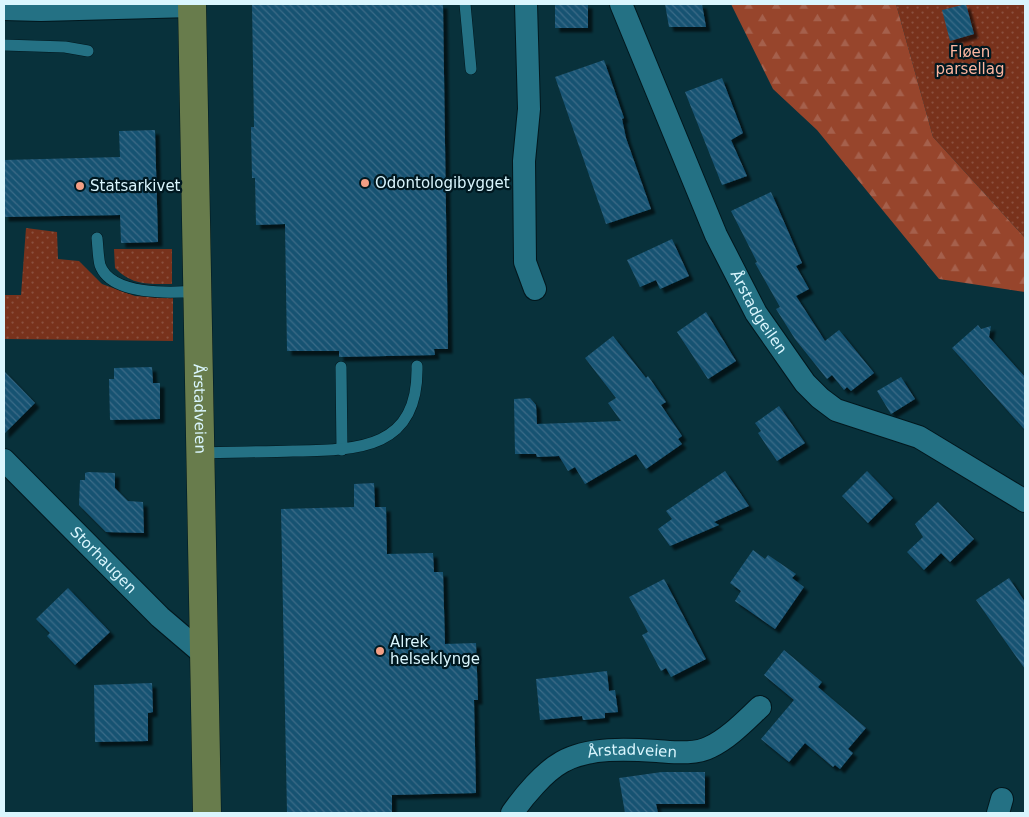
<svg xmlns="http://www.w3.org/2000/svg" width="1029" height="817" font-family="'DejaVu Sans',sans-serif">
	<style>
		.green { fill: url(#green-dots) }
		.forest { fill: url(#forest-firs) }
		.building { fill: url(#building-back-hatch); filter: url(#shadow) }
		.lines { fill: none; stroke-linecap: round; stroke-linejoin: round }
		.lane-casing { stroke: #02171d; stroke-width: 12 }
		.street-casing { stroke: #02171d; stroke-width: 24 }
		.primary-casing { stroke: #02171d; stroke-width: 29 }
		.lane { stroke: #247184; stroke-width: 11 }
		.street { stroke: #247184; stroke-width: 22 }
		.primary { stroke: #687c4c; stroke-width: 28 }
		.poi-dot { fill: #f39f85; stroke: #001820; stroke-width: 2 }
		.labels { text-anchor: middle; stroke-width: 4.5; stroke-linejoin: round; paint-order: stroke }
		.park-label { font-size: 15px; fill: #fcb6a0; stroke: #001820 }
		.poi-label { font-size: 15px; fill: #daf6fe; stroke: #001820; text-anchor: start }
		.street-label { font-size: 15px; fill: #daf6fe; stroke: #001820 }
	</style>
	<defs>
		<pattern id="green-dots" width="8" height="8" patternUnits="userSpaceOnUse" patternTransform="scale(1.25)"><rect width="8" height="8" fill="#78321c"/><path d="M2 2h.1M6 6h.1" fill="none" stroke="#8b503e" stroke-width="1.8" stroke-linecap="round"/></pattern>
		<pattern id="forest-firs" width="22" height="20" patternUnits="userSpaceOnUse" patternTransform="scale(1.25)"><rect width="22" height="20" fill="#97452c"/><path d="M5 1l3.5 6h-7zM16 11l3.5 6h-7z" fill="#a5604c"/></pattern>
		<pattern id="building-back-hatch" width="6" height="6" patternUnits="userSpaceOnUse" patternTransform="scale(1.25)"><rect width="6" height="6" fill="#195272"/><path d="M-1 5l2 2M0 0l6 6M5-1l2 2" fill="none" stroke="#3a6c87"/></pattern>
		<filter id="shadow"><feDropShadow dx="4.5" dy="4.5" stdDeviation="1" flood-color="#0009"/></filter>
	</defs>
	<rect width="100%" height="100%" fill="#08313b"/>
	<g class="green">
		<path d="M896,4H1025V238L933,137Z"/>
		<path d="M26,228L57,232L58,259L79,261L102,284L135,296L173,298V341L4,339V295H21Z"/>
		<path d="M114,249H172V284C149,284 133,286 115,268Z"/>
	</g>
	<path class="forest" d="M731,4H896L933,137L1025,238V292L939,279L817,130L773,89Z"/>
	<g class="building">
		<path d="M252,4H443L448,349H434L435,355L339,357V351H287L285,224L256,225L255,178H252L251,127H254Z"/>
		<rect x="555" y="4" width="33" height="24"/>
		<path d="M665,4H702L706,27H669Z"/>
		<path d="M966,4L974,34L950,41L942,10Z"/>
		<path d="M604,60L624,118L622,119L626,138L651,209L606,224L555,77Z"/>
		<path d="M722,78L743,133L731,140L747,176L722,185L685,92Z"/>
		<path d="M155,130L158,242L121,243L120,215L4,217V160L120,157L119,131Z"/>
		<path d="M771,192L802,263L796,266L809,289L796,296L825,341L839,330L874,373L851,391L847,387L844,390L832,375L827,379L795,339L776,309L780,307L755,263L757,262L731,211Z"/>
		<path d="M672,239L689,276L660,289L656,280L640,287L627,260Z"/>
		<path d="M706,312L736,361L708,379L677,332Z"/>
		<path d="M978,325L981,329L991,326L989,337L1025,377V430L952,348Z"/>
		<path d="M613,336L646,378L648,376L666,402L661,405L682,436L678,439L682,444L646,469L636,454L585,484L575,467L568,471L559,456L537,457L536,454H515L514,399L530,398L536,405L537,424L621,421L608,403L616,398L585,358Z"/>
		<path d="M152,367L153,383H160V419L110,420L109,379H114V368Z"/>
		<path d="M4,371L35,403L4,434Z"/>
		<path d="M901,377L915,399L891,414L877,391Z"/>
		<path d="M779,406L805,443L777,461L758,433L761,431L755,423Z"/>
		<path d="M725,471L749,506L714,522L719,525L670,546L658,529L672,519L666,511Z"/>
		<path d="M867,471L893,498L868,523L842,496Z"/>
		<path d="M88,472L115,473V488L128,501L143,502L144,533L106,532L79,505L80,480H85V473Z"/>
		<path d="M374,483L375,507H386L387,554L433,553L434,572H443L445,644L476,643L478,700H474L476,793L392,795V813H287L281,509L354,507V484Z"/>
		<path d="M938,502L974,539L950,562L941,553L924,570L907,552L923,537L915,524Z"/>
		<path d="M753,550L765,559L768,555L796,574L792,578L804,587L775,629L735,601L741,591L730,583Z"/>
		<path d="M1009,578L1025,602V669L976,600Z"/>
		<path d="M664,579L706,659L671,677L666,668L661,671L642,635L648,632L629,597Z"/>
		<path d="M68,588L110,632L75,665L47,636L50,633L36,619Z"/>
		<path d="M784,650L822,682L818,687L866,728L848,749L853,753L840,769L835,765L833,767L805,743L789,762L761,739L794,700L764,675Z"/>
		<path d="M607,671L609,691L615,690L618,712L605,713V718L583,720L582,716L540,720L536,679Z"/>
		<path d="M152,683L153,712L148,713V741L95,742L94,685Z"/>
		<path d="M662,772H705V804H656L658,813H625L619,778Z"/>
	</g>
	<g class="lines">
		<defs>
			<g id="lane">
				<path d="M465,4L471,69"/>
				<path d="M4,45L65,47L88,51"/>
				<path d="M97,238C98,247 98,257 100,265C111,296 172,293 197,291"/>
				<path d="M341,367L342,450"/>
				<path d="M200,453C231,452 262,452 293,451C358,450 419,450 417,366"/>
			</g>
			<g id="street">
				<path d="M526,4L529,109L524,161L525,262L535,289"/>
				<path id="s1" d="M621,4L716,235L756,313L805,383L820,398L836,410L919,437L1025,501"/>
				<path d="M4,9L41,10L192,6"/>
				<path id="s2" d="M4,460L160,617L201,652L205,659"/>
				<path id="s3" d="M512,813C524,796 544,772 562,762C588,747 628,749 657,751C673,752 695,755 710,747C729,738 745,721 760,707"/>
				<path d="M998,813L1002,799"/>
			</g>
			<g id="primary">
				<path id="s4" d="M192,4L207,813"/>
			</g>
		</defs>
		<use href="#lane" class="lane-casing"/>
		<use href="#street" class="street-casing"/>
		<use href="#primary" class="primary-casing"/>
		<use href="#lane" class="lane"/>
		<use href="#street" class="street"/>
		<use href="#primary" class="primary"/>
	</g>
	<g class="poi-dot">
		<circle cx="365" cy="183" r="5"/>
		<circle cx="80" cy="186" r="5"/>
		<circle cx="380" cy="651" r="5"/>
	</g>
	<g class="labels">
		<g class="park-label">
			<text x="970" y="57">Fløen<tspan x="970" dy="17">parsellag</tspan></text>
		</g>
		<g class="poi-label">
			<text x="375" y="188">Odontologibygget</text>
			<text x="90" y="191">Statsarkivet</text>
			<text x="390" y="647">Alrek<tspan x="390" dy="17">helseklynge</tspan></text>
		</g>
		<g class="street-label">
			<text dy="5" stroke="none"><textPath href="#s1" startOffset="338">Årstadgeilen</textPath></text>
			<text dy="5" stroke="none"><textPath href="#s4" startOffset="405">Årstadveien</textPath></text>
			<text dy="5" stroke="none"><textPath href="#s2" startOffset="141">Storhaugen</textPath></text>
			<text dy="5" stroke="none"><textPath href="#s3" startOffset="144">Årstadveien</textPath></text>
		</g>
	</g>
	<rect width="1029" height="817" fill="none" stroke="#daf6fe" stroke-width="10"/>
</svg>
